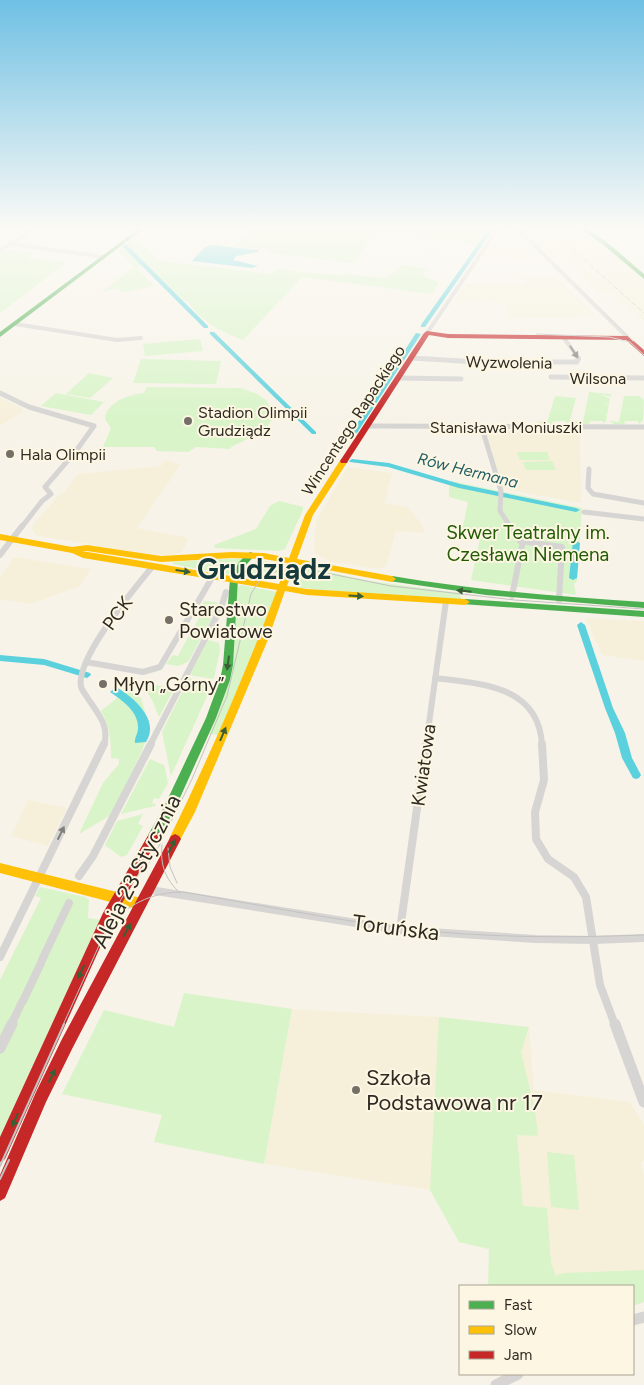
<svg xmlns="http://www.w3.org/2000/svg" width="644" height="1385" font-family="Figtree,sans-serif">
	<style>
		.built { fill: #f6f0db }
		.green { fill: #d9f4c9 }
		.water { fill: #5bd1dd }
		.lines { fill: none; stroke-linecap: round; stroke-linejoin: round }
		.stream { stroke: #5bd1dd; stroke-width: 1 }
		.canal { fill: #5bd1dd; fill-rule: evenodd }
		.street-far4 { stroke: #d6d5d3; stroke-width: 4 }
		.street-far3 { stroke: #d6d5d3; stroke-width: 5 }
		.street-far2 { stroke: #d6d5d3; stroke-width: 6 }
		.street-far1 { stroke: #d6d5d3; stroke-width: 8 }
		.street { stroke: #d6d5d3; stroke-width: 11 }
		.fast { fill: #4caf50; fill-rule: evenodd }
		.slow { fill: #ffc107; fill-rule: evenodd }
		.jam { fill: #c62828; fill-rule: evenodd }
		.tram-far1 { stroke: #c4c3c1; stroke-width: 1 }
		.tram { stroke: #c4c3c1; stroke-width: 2 }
		.rail { stroke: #c4c3c1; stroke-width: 1; stroke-dasharray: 5.5 2.5; stroke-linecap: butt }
		.oneway { fill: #82807b }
		.oneway2 { fill: #395f35 }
		.poi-dot { fill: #747068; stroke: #fdf6e2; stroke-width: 2 }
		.labels { text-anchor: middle; stroke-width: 4; stroke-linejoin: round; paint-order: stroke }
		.far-street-label { font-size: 16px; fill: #2d2a23; stroke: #fdf6e2 }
		.far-poi-label { font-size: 16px; fill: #2d2a23; stroke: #fdf6e2; text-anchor: start }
		.far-water-label { font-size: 16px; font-style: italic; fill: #235f68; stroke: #fdf6e2 }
		.park-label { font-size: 19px; fill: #225a06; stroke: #fdf6e2 }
		.poi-label { font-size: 19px; fill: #2d2a23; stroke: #fdf6e2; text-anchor: start }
		.street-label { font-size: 19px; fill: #2d2a23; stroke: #fdf6e2 }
		.near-street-label { font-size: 22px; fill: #2d2a23; stroke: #fdf6e2 }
		.near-poi-label { font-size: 22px; fill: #2d2a23; stroke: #fdf6e2; text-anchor: start }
		.town-label { font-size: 29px; font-weight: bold; fill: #16393b; stroke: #fdf6e2 }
	</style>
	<rect width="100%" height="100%" fill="#f7f3e8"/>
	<g class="built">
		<path d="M151,227H253L234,246L136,236Z"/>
		<path d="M341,227H382L377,233L460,243L457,246L441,245L437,250L370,241L372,238Z"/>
		<path d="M521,227H575L594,238L644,280V321L612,292L600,293L565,260L556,261Z"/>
		<path d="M489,247L526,248L540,261L482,257Z"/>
		<path d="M523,276H554L594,313L567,318L509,317L505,302L454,301L465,284H525Z"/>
		<path d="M0,398L23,408L22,412L0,426Z"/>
		<path d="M486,431H580L581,503L503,489Z"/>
		<path d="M165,460L181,464L137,528L189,538L182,552L173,555L149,554L39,536L35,534L32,529L33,525L58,496L64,492L78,474L161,466Z"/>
		<path d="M347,467L393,473L386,491L389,492L384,503L408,507L423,526L424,533L396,531L386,566L378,569L328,561L315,552L314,546L316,521Z"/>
		<path d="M14,557L91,569L80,586L31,604L0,599V577Z"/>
		<path d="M586,618L644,621V661L602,655Z"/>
		<path d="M28,800L67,808L48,846L11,836Z"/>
		<path d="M292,1009L439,1017L529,1027L534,1090L630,1102L644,1125V1161L641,1162L644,1175V1302L633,1306V1286H488L489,1249L459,1242L430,1190L264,1164Z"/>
	</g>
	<g class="green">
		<path d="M253,227H494L483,245L377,232L353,263L268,253L270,250L234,246Z"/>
		<path d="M135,238L160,261L270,274L276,269L341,276L342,274L386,278L402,265L427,269L423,274L424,277L439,282L432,294L302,277L243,340C227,335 195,318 189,302L184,301L133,251L144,265L136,267L154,286L122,292L118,288L102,292L134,267L118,250L129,247L126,243Z"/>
		<path d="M0,250L33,252L28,258L67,262L0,313Z"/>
		<path d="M200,339L203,351L145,356L143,344Z"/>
		<path d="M141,359L221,361L216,384L133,383Z"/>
		<path d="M89,373L113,378L90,398L66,394Z"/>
		<path d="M147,387L241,388L257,394L267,401L272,410V419L267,427L256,435L231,447L230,449L196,447L188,452L157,451L154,447H103L111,428L105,419C107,401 129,395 144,393Z"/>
		<path d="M589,392L611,394V397L601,394L610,399L609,403L604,404H609L607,415L603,413L607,416L606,421L603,424V421H590L589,424H577L573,421L583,422Z"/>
		<path d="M56,393L104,402L91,415L41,406Z"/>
		<path d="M555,396L576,398L571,416L567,414L571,416L570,421L566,424V421H553L552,424H541L537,421L547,423Z"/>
		<path d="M624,396H639L644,400L643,420L639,424L638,421H624L625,424H614L609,421L619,422Z"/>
		<path d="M517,452H547L550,460H520Z"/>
		<path d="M552,461L556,470H526L523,462Z"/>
		<path d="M451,481L582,508L577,581L574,584L576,595L471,580L481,534L462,531L468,502L449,497V486Z"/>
		<path d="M279,501L303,507V510L285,549L279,551L215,548L214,545L256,529L270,506Z"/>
		<path d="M242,558L231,575L172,564L174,562Z"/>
		<path d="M261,561L273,562L283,566L284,573L282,577L269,580L251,576L248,568L252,564Z"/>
		<path d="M301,566L370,581L460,593L461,599L340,592L294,587L292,584Z"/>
		<path d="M242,585L277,592L219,735L209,734L219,711L232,670L237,596L238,586Z"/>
		<path d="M204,601L217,602L218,607L188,662L178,666L166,664L173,655L178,656L201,614L197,612Z"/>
		<path d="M208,640L219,643L220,650L214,678L212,679L190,675Z"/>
		<path d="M189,678L213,683L171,776L162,732Z"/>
		<path d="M141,682L174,689L159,717L152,700Z"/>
		<path d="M128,689L141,698L147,719L148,734L142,751L111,815L79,834L103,783L119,764V759L111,758C111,741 110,726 101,711Z"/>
		<path d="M150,759L164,765L168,783L159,799L154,798L152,803L156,804L155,806L121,814Z"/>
		<path d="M143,814L138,824L143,826L127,855L121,857L105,845L117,821Z"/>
		<path d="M40,887L85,897L89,900L88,918L102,920L0,1145V980L41,898L35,896Z"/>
		<path d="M184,993L292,1009L264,1164L154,1142L162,1115L62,1094L104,1010L174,1027Z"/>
		<path d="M439,1017L529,1027L521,1052L535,1110L538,1136L517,1135L523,1206L547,1208L551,1263L556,1276L563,1273L644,1270V1302L633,1306V1286H488L489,1249L459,1242L430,1190Z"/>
		<path d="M547,1152L574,1155L579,1210L551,1207Z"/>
	</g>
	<g class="water">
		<path d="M210,245L258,250V252L236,256L233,260L258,266L252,268L192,261L205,247Z"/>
		<path d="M116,687C132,696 161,720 146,742L135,743C134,738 138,734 138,728C139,712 122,700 110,692Z"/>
	</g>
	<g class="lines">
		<path class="stream" d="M105,227L107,229"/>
		<g class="canal">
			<path d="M488,230L492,231L425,327H421V325Z"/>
			<path d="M123,245H127L208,326V328H204L123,247Z"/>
			<path d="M210,332H214L316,432V434H312L210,334Z"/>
			<path d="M416,333L421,334L357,433L352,434L351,433Z"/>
			<path d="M352,459L389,463L460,484L576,508L580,510L576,512L459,488L388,467L350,462L349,461Z"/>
			<path d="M573,541H576L580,543L577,578L573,580L569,578Z"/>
			<path d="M581,622L585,625L613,708L625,733L632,758L641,775L639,778L636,779L633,778L622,758L615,733L605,708L577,625Z"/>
			<path d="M0,655L44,659L90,673L91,675L87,678L44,665L0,661Z"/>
		</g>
		<g class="street-far4">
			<path d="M516,227L628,338"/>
			<path d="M497,230L507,228L518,230"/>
			<path d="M11,244L103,257"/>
			<path d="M2,249L37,227"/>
			<path d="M15,324L117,340L141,338"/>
			<path d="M427,333L497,230L496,227"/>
			<path d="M564,338L579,359"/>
			<path d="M412,358L426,359"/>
		</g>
		<g class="street-far3">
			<path d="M412,358L477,362H577L578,358"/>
			<path d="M551,377L644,378"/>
			<path d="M399,378L461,379"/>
			<path d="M0,393L29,407L94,426L76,451L45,487L51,494L42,501L21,528"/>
			<path d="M368,426L644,427"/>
			<path d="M482,428L501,491L500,511L511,528"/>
			<path d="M589,469L588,488L593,494L644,503"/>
			<path d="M584,512L644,519"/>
		</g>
		<g class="street-far2">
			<path d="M510,526L520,541L562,547L559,600"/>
			<path d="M0,555L22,526"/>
			<path d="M512,596L523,541"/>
			<path d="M86,662L143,672L160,667L213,576"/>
			<path d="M435,678C481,684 539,685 542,745"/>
			<path d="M104,745C110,725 97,713 87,697C85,694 82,690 81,687C75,659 134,589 152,567"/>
			<path d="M150,745L221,608L226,592"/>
			<path d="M426,745L446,601"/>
		</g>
		<g class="street-far1">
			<path d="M542,744L544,780L535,812L536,839L548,859L574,877L586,897L600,985L615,1025"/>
			<path d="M79,876L93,856L151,744"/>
			<path d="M150,890L400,930L535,939L594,940L644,938"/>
			<path d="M400,930L426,744"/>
			<path d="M0,957L104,744"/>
			<path d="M42,960L69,903"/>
			<path d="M23,1001L41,963"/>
			<path d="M11,1025L22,1002"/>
		</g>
		<g class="street">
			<path d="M615,1024L644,1102"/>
			<path d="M0,1048L12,1024"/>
			<path d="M633,1320L644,1317"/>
			<path d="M496,1385L518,1374"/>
		</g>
		<g class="fast">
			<path d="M141,227H146L0,337V332Z"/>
			<path d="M578,227C594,227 630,263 644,274V279L601,243Z"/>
			<path d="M251,552L255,555L246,565L238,579L233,665L230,680L216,718L174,811L158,838L154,840L150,838L148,835L163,809L206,718L220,680L223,665L230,579L239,562L248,553Z"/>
			<path d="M392,576C476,590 560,597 644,602V608L486,595L389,581L388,579Z"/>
			<path d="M465,599L644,611V617L462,604L460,602Z"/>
		</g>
		<g class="slow">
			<path d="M341,459H347L348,461L313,515L297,559L392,576L396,579L392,582L295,564L287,586L307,589L465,599L470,602L465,605L307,595L285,591L267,642L195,812L179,842L175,844L171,842L169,839C209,758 245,674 277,590L83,558L72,553L0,540V534L72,547L87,545L161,556L232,552L264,553L289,558L305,515ZM82,551H87L161,562L232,558L264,559L287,563L279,584Z"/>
			<path d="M0,863L141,898L145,900L147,904L145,908L141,910L0,873Z"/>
		</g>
		<g class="jam">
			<path d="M427,331L448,334L628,336L644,350V356L626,340L448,338L429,335L348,461L347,463H341L340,461L424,333Z"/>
			<path d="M154,830L158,832L160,835L112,921L5,1159L0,1162V1137L103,913L150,832Z"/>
			<path d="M175,834L179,836L181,839L72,1049L46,1102L5,1198L0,1201V1175L36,1092L62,1039L171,836Z"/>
		</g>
		<g class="tram-far1">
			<path d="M603,312L633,341"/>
			<path d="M536,334L609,337L630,342L644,355"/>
			<path d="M162,845C160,865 165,879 180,893"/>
			<path d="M168,848L170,867L177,883"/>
			<path d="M112,922C132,902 155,892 183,892C255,904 328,919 401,928C481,938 563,938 644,935"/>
			<path d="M63,1025L116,908L129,886L153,858L192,779L227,696L251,594L260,579L279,570L296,567L391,586L515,600L644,609"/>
		</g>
		<g class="tram">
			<path d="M0,1166L64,1024"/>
			<path d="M0,1179L9,1160"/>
		</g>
		<path class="rail" d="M548,227L644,313"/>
	</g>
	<defs><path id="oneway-solid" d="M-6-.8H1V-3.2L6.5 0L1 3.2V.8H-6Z" transform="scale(1.25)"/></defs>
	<g class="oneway">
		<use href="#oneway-solid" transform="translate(574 352) rotate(57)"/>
		<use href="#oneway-solid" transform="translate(61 833) rotate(-64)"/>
	</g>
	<g class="oneway2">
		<use href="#oneway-solid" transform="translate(183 571) rotate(8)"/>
		<use href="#oneway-solid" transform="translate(464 591) rotate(-174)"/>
		<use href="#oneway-solid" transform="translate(356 596) rotate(3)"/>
		<use href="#oneway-solid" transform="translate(228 663) rotate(98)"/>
		<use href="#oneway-solid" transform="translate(223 734) rotate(-67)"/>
		<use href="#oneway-solid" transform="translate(172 846) rotate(-63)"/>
		<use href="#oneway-solid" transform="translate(127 930) rotate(-62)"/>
		<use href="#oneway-solid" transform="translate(81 972) rotate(115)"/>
		<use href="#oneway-solid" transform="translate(52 1076) rotate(-64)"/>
		<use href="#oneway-solid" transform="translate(15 1120) rotate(114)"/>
	</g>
	<linearGradient id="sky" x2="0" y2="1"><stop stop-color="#6fc0e4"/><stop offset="0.54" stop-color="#fbfaf5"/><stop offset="1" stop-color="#fbfaf5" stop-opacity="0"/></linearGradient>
	<rect width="644" height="421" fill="url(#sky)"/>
	<g class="poi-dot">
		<circle cx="188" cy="421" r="5"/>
		<circle cx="10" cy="454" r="5"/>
		<circle cx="169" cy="620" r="5"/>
		<circle cx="103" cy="684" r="5"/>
		<circle cx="356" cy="1090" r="5"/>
	</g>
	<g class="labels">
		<g class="far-street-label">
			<text transform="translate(509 362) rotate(1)" y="6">Wyzwolenia</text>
			<text x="598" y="384">Wilsona</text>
			<text transform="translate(353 420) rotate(-57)" y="6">Wincentego Rapackiego</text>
			<text x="506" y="433">Stanisława Moniuszki</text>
		</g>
		<g class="far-poi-label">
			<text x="198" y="418">Stadion Olimpii<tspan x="198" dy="18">Grudziądz</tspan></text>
			<text x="20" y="460">Hala Olimpii</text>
		</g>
		<g class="far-water-label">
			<text transform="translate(468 470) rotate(14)" y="6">Rów Hermana</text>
		</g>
		<g class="park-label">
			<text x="528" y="539">Skwer Teatralny im.<tspan x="528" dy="22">Czesława Niemena</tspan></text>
		</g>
		<g class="poi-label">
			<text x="179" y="616">Starostwo<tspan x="179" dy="22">Powiatowe</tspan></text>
			<text x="113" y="691">Młyn „Górny”</text>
		</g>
		<g class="street-label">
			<text transform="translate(117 613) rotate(-54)" y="7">PCK</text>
			<text transform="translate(423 765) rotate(-82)" y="7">Kwiatowa</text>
		</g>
		<g class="near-street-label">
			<text transform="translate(136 871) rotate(-63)" y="8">Aleja 23 Stycznia</text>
			<text transform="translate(396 927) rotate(7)" y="8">Toruńska</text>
		</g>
		<g class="near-poi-label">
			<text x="366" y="1085">Szkoła<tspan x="366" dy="25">Podstawowa nr 17</tspan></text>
		</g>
		<g class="town-label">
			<text x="264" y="579">Grudziądz</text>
		</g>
	</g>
	<rect x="459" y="1285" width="175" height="90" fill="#fdf6e2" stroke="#aaa496"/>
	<rect x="469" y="1301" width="25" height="8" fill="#4caf50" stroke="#aaa496"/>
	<text x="504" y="1310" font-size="15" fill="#2d2a23">Fast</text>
	<rect x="469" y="1326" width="25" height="8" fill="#ffc107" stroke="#aaa496"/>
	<text x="504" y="1335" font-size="15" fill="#2d2a23">Slow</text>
	<rect x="469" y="1351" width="25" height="8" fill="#c62828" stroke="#aaa496"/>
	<text x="504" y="1360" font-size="15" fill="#2d2a23">Jam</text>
</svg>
